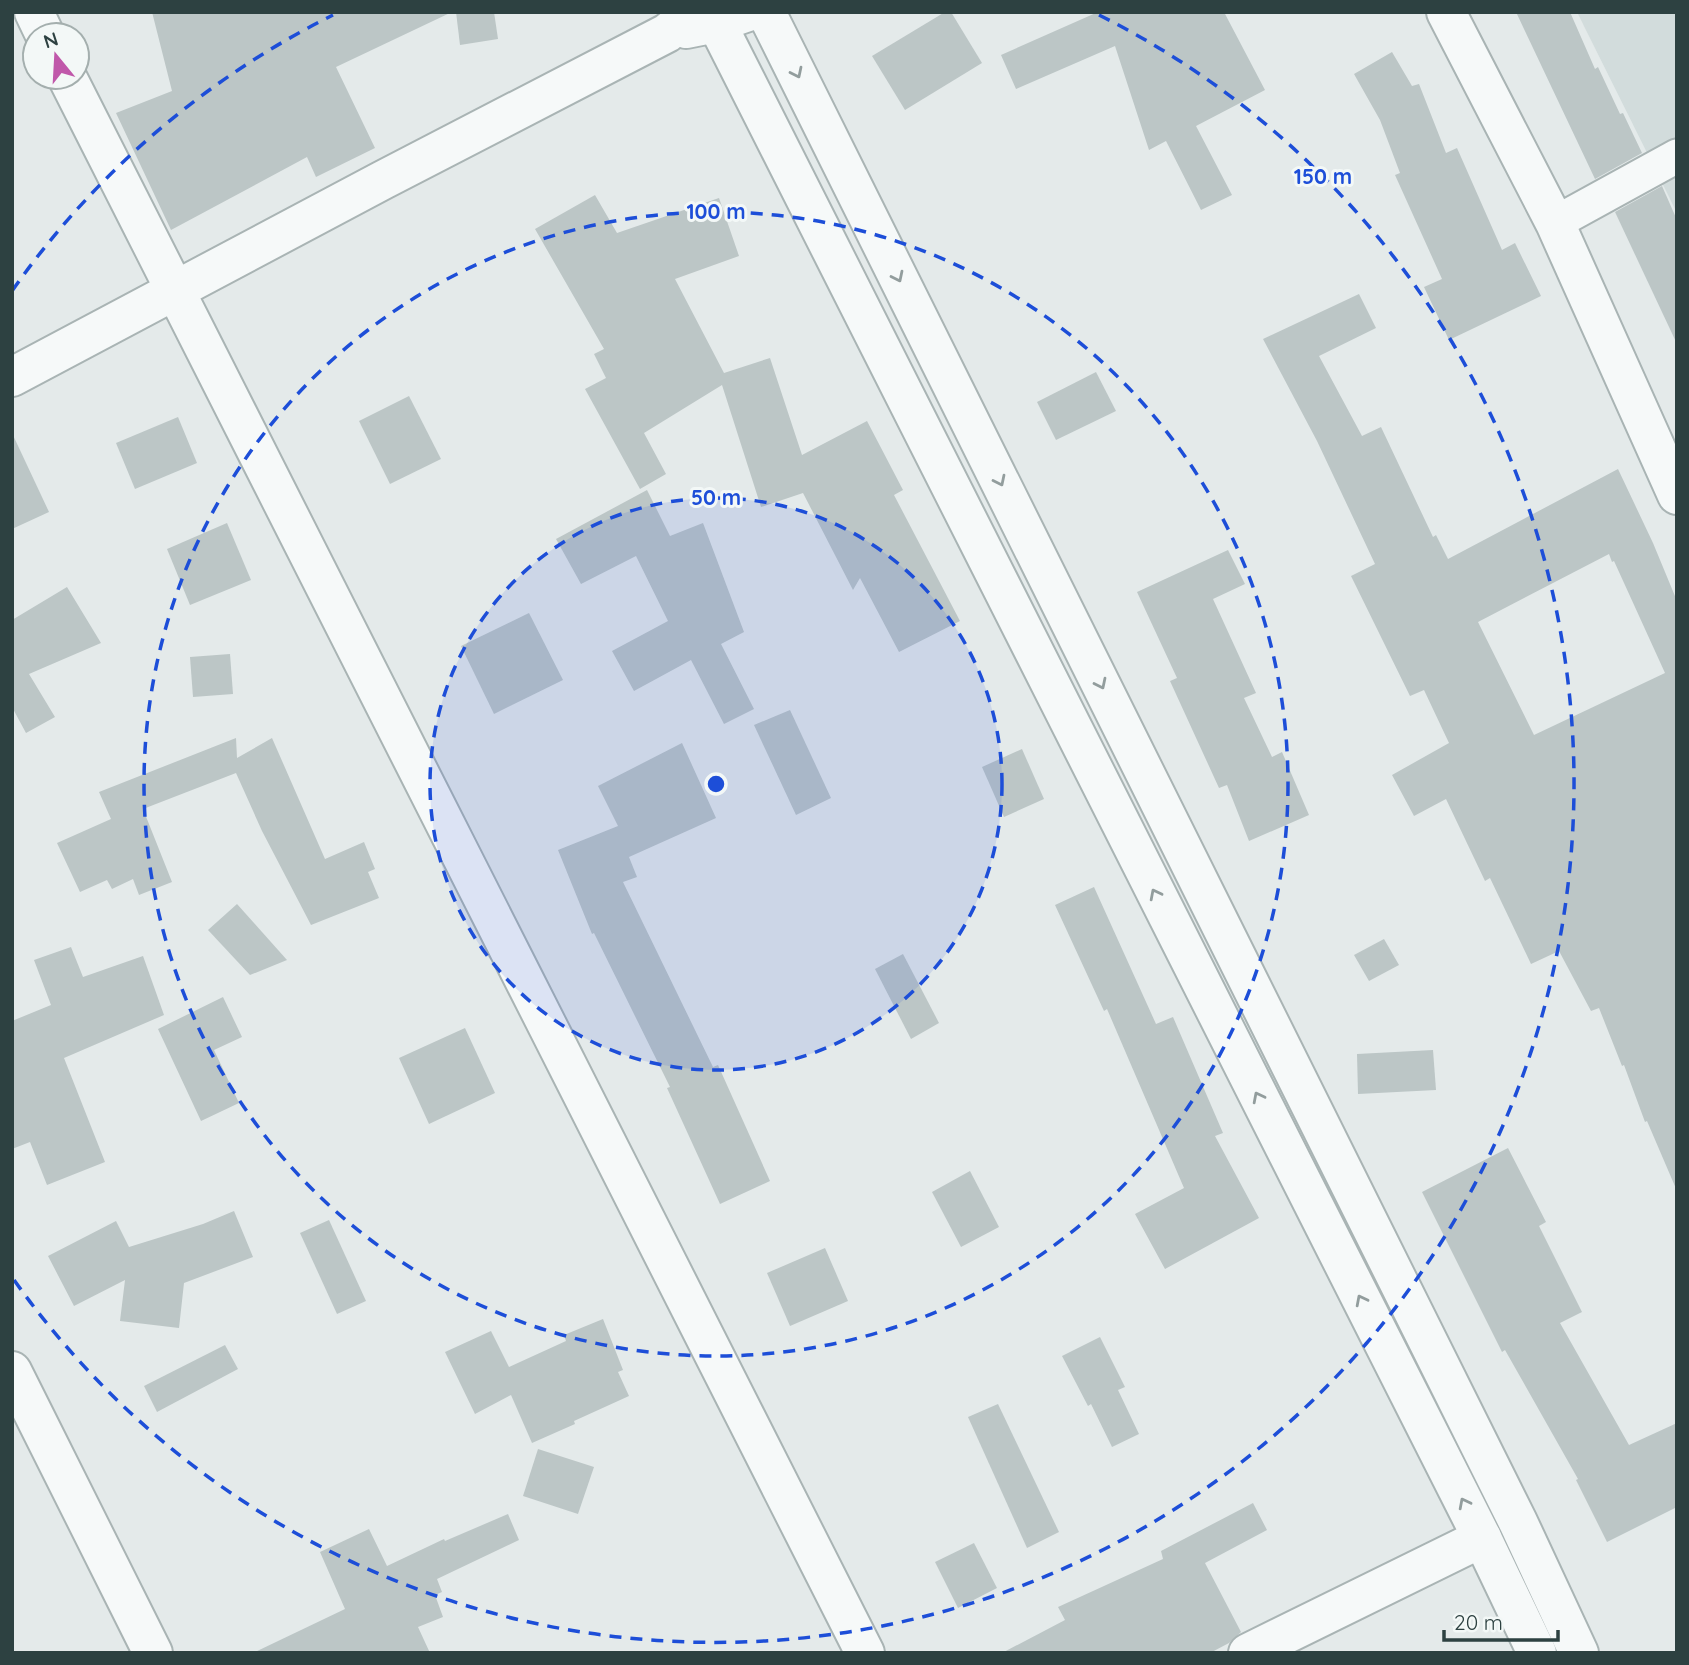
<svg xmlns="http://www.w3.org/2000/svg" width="1689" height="1665" font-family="Quicksand,sans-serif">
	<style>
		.built { fill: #d2dcdc }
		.building { fill: #bcc6c6; fill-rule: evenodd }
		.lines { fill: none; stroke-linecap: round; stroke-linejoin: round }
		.pedestrian-casing { stroke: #a9b4b4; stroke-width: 37 }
		.minor-casing { stroke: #a9b4b4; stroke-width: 42 }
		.tertiary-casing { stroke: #a9b4b4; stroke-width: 42 }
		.pedestrian { stroke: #f6f9f9; stroke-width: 33 }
		.minor { stroke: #f6f9f9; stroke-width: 38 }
		.tertiary { stroke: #f6f9f9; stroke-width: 38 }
		.oneway { stroke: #929d9d }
		.ring { fill: none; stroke: #1d4ed8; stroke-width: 3.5; stroke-dasharray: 12 9 }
		.centre { fill: #1d4ed8; stroke: #f3f8f7; stroke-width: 3.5 }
		.ring-label { font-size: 21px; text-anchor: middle; font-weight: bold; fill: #1d4ed8; stroke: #f3f8f7; stroke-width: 6; stroke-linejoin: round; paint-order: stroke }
	</style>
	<rect width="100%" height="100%" fill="#e4eaea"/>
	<path class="built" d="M1577,12H1677V213Z"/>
	<g class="building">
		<path d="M152,12H452L336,67L375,148L316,177L307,157L171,230L116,113L172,91Z"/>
		<path d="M456,12H494L498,39L460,45Z"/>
		<path d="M945,12H951L982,63L905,110L872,56Z"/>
		<path d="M1098,12H1224L1265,90L1196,126L1232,195L1201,210L1166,141L1149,150L1115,46L1016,89L1001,55Z"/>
		<path d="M1516,12H1570L1595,69L1598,67L1620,114L1623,113L1642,153L1595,179Z"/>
		<path d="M1392,52L1412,86L1419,84L1446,153L1457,148L1502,250L1515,243L1541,296L1449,340L1424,287L1442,279L1395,175L1400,173L1380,120L1354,74Z"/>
		<path d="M1662,186L1677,220V344L1615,212Z"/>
		<path d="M595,195L617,233L719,198L739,256L675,279L724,373L770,358L802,455L867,421L903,490L894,495L960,621L899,652L860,578L853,590L803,493L761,507L722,385L644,433L666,474L640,489L585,389L606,378L594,354L604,349L535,229Z"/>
		<path d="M1359,294L1376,328L1319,356L1362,436L1381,427L1433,537L1436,535L1448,559L1618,469L1653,543L1677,601V1191L1647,1121L1645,1122L1624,1065L1622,1066L1599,1008L1591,1011L1559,951L1531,964L1490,878L1485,881L1446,799L1414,816L1392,775L1449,743L1424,690L1410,696L1351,576L1375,564L1317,441L1263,339ZM1609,554L1612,562L1614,561L1665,673L1534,735L1478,622Z"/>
		<path d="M1096,372L1116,411L1056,440L1037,402Z"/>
		<path d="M409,396L441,459L390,484L359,421Z"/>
		<path d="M178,417L197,463L135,489L116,443Z"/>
		<path d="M12,433L49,512L12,529Z"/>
		<path d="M647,490L670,536L703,523L744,632L721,644L754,709L724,724L691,660L634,691L612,651L668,621L636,556L581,584L556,539Z"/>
		<path d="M227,523L251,580L190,605L167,549Z"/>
		<path d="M1228,550L1245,584L1213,599L1256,693L1244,698L1272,757L1282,752L1309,815L1249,841L1227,785L1219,788L1170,681L1177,678L1137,592Z"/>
		<path d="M67,587L101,643L29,674L55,717L26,733L12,707V620Z"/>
		<path d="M529,613L563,680L494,714L461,646Z"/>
		<path d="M230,654L233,694L193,697L190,657Z"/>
		<path d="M790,710L831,798L796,815L754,725Z"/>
		<path d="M236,738L237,758L272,738L325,859L364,842L375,869L368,872L379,898L311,925L262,831L236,773L143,809L172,882L139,895L133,879L112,889L107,880L80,892L57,843L111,819L99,792Z"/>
		<path d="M682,743L716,818L629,857L637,877L623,882L713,1067L718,1065L770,1181L720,1204L667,1088L670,1087L594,933L592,934L558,850L618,826L598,786Z"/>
		<path d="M1022,749L1044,799L1004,817L982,767Z"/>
		<path d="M1094,887L1156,1024L1173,1017L1223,1133L1215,1136L1259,1218L1165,1269L1135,1214L1184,1188L1107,1009L1104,1011L1055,905Z"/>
		<path d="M237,904L287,960L250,975L208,930Z"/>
		<path d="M1384,939L1399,965L1369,981L1354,955Z"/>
		<path d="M71,947L83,977L143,956L164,1015L64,1058L105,1162L47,1185L30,1142L12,1149V1021L51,1005L34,960Z"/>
		<path d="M903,954L939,1023L911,1039L875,969Z"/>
		<path d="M223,997L242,1037L214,1050L239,1103L201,1121L158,1029Z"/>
		<path d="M465,1028L495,1093L429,1124L399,1058Z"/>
		<path d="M1433,1050L1436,1090L1358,1094L1357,1054Z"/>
		<path d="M1508,1148L1546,1222L1539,1226L1582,1312L1560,1323L1629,1445L1677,1423V1507L1607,1542L1576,1480L1578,1479L1505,1350L1502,1352L1422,1192Z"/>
		<path d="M970,1171L999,1227L961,1247L932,1192Z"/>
		<path d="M234,1211L253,1257L184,1283L179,1328L120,1321L125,1280L74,1306L48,1256L116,1221L129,1247L203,1224Z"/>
		<path d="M329,1220L366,1301L337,1314L300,1233Z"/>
		<path d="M825,1248L848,1301L790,1326L767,1273Z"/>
		<path d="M603,1319L623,1370L618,1372L629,1396L574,1421L575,1424L532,1443L511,1395L475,1414L445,1352L491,1331L509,1367L566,1341L564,1335Z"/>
		<path d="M1100,1337L1125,1387L1118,1390L1139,1434L1112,1447L1091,1404L1088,1406L1062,1356Z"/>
		<path d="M225,1345L238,1369L157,1412L144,1386Z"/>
		<path d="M998,1404L1059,1532L1027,1548L968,1417Z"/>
		<path d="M538,1449L594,1467L578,1514L523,1496Z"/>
		<path d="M1253,1503L1267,1530L1205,1563L1241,1632L1229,1643L1210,1653H1002L1065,1620L1058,1607L1163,1559L1161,1551Z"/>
		<path d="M508,1514L519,1540L437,1579L442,1592L435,1595L443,1617L418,1627L430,1653H253L345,1609L320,1552L369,1529L387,1566L444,1539L445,1541Z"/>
		<path d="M974,1543L997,1588L958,1608L935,1562Z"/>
	</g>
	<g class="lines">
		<defs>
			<path id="pedestrian" d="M1555,223L1677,156"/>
			<g id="minor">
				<path d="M34,12L45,35"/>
				<path d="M1446,12L1555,223L1677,495"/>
				<path d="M686,29L716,23L748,12"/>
				<path d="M67,77L865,1653"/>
				<path d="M12,377L383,180L667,33L693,12"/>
				<path d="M12,1371L153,1653"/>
				<path d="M1248,1653L1482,1538"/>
			</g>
			<g id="tertiary">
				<path d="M711,12L1482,1538L1537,1653"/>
				<path d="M766,12L1518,1522L1579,1653"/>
			</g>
		</defs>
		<use href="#pedestrian" class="pedestrian-casing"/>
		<use href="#minor" class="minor-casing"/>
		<use href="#tertiary" class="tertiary-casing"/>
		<use href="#pedestrian" class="pedestrian"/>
		<use href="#minor" class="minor"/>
		<use href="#tertiary" class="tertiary"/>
	</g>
	<defs><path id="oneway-chevron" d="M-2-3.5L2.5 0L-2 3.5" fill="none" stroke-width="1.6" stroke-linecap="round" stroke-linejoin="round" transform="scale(1.75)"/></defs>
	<g class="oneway">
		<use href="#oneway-chevron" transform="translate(797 73) rotate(64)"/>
		<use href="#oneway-chevron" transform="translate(898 277) rotate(64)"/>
		<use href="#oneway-chevron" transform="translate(1000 481) rotate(64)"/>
		<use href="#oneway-chevron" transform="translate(1101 684) rotate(64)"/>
		<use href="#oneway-chevron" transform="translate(1155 894) rotate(-117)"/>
		<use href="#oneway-chevron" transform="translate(1258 1097) rotate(-117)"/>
		<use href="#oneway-chevron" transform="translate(1361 1300) rotate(-117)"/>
		<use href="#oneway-chevron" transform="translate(1464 1503) rotate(-117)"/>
	</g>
	<circle cx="716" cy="784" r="286" fill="#1d4ed8" fill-opacity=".12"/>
	<g class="ring">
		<circle cx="716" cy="784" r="286"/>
		<circle cx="716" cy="784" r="572"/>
		<path d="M12 291A859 859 0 0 1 333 15M1099 15A859 859 0 1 1 12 1277"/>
	</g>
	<circle cx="716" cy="784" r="10" class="centre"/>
	<g class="ring-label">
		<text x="1323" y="184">150 m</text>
		<text x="716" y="219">100 m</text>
		<text x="716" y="505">50 m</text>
	</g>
	<rect width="1689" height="1665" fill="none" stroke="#2d4141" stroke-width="28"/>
	<g transform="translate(56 56) rotate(342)"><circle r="33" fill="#f3f8f7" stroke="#a4afae" stroke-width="2"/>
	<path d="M0-5L12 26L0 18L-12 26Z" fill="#c058aa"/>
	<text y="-10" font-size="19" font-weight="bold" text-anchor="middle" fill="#2d4141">N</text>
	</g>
	<path d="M1444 1630v10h114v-10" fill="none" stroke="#2d4141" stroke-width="3.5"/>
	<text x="1454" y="1630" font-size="21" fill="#2d4141" stroke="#f3f8f7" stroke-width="5" paint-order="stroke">20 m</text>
</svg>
